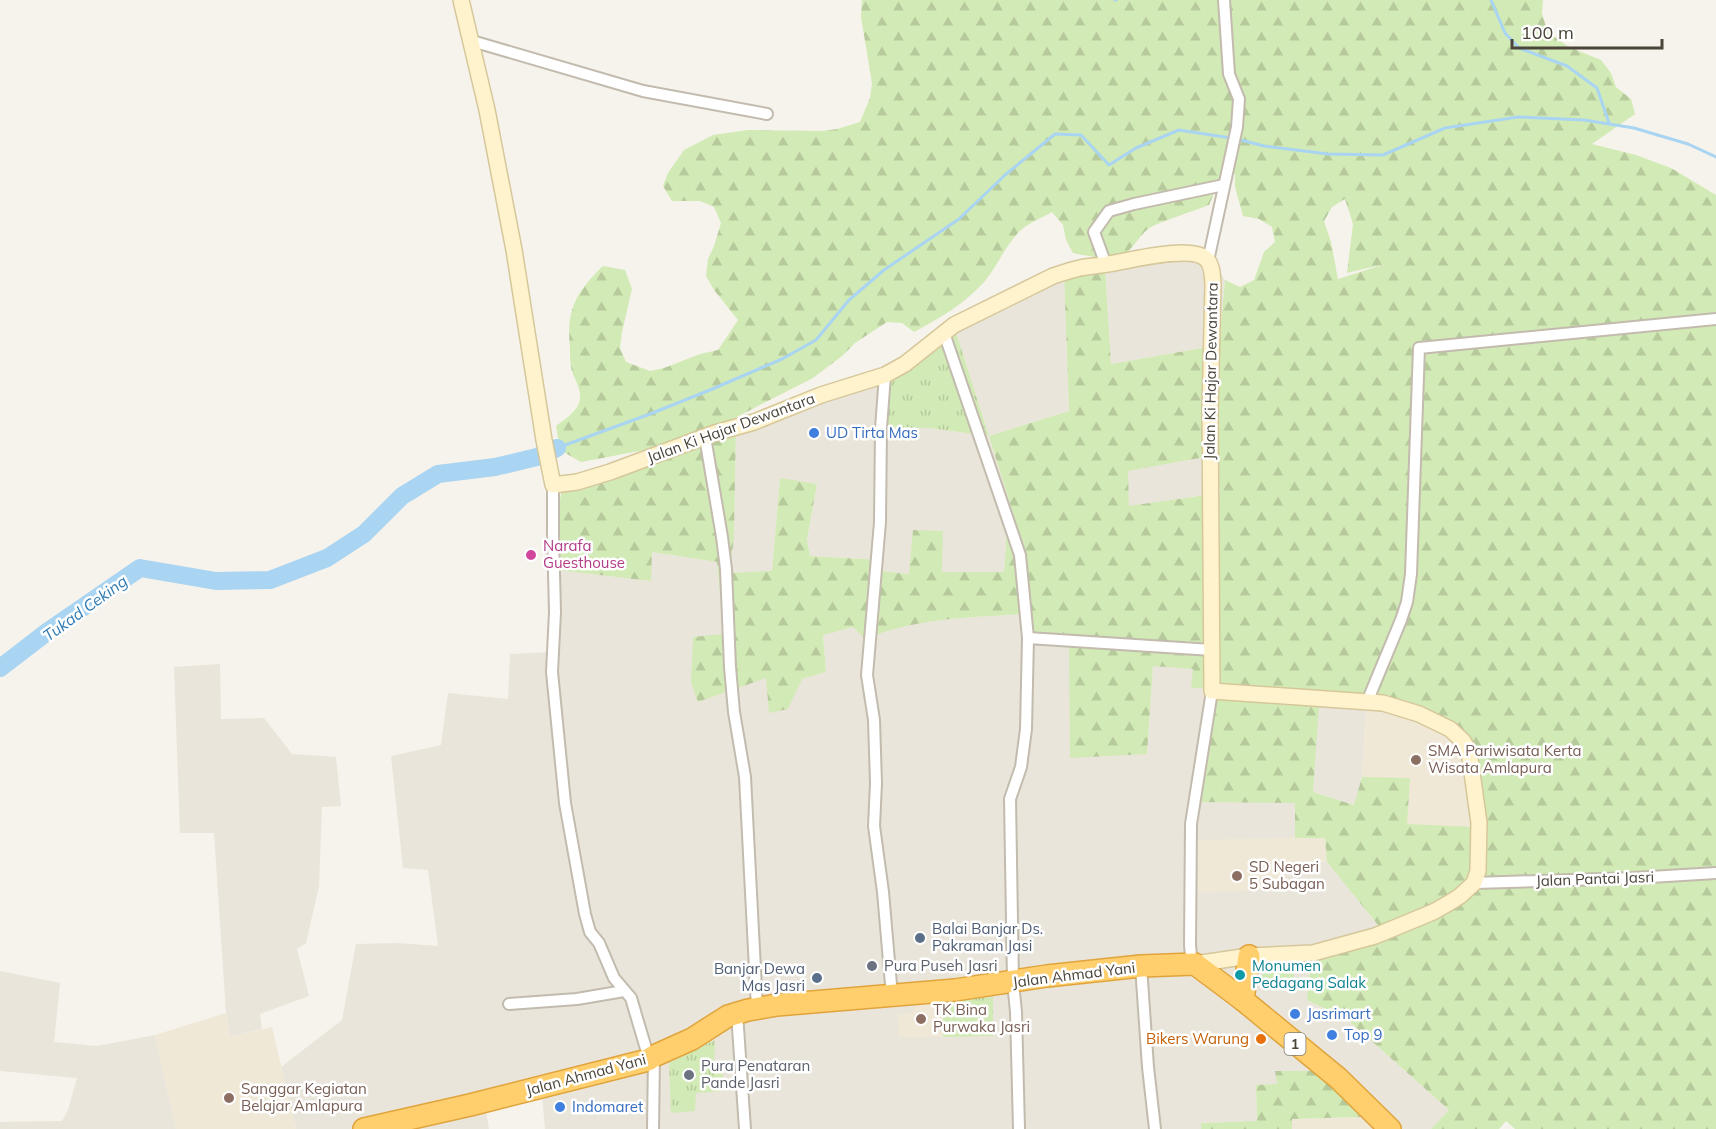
<svg xmlns="http://www.w3.org/2000/svg" width="1716" height="1129" font-family="Mulish,sans-serif">
	<style>
		.residential { fill: #eae5da }
		.education { fill: #efe8d6 }
		.grass { fill: url(#grass-tufts) }
		.forest { fill: url(#forest-firs); fill-rule: evenodd }
		.pitch { fill: #d2eab5 }
		.lines { fill: none; stroke-linecap: round; stroke-linejoin: round }
		.stream { stroke: #a9d4f2; stroke-width: 3 }
		.river { stroke: #a9d4f2; stroke-width: 18 }
		.street-casing { stroke: #c2bbae; stroke-width: 14 }
		.secondary-casing { stroke: #d6c79b; stroke-width: 18 }
		.highway-casing { stroke: #e0a43c; stroke-width: 24 }
		.street { stroke: #fff; stroke-width: 10 }
		.secondary { stroke: #fff3cd; stroke-width: 15 }
		.highway { stroke: #ffcf6e; stroke-width: 21 }
		.shop-dot { fill: #3f7fe0; stroke: #fff; stroke-width: 2 }
		.hotel-dot { fill: #d1479c; stroke: #fff; stroke-width: 2 }
		.education-dot { fill: #8d6e63; stroke: #fff; stroke-width: 2 }
		.service-dot { fill: #5c6f8a; stroke: #fff; stroke-width: 2 }
		.worship-dot { fill: #6b7280; stroke: #fff; stroke-width: 2 }
		.culture-dot { fill: #0f9aa8; stroke: #fff; stroke-width: 2 }
		.food-dot { fill: #e8710a; stroke: #fff; stroke-width: 2 }
		.labels { text-anchor: middle; stroke-width: 5; stroke-linejoin: round; paint-order: stroke }
		.shield { fill: #fff; stroke: #817c74; stroke-width: 1.5 }
		.shield-label { font-size: 14px; font-weight: bold; fill: #4b4439 }
		.street-label { font-size: 15px; fill: #4b4439; stroke: #fff }
		.shop-label { font-size: 15px; fill: #366cbe; stroke: #fff; text-anchor: start }
		.hotel-label { font-size: 15px; fill: #b23c85; stroke: #fff; text-anchor: start }
		.education-label { font-size: 15px; fill: #785e54; stroke: #fff; text-anchor: start }
		.service-label { font-size: 15px; fill: #4e5e75; stroke: #fff; text-anchor: start }
		.worship-label { font-size: 15px; fill: #5b616d; stroke: #fff; text-anchor: start }
		.culture-label { font-size: 15px; fill: #0d838f; stroke: #fff; text-anchor: start }
		.food-label { font-size: 15px; fill: #c56008; stroke: #fff; text-anchor: end }
		.water-label { font-size: 16px; font-style: italic; fill: #2e7ab2; stroke: #fff }
	</style>
	<defs>
		<pattern id="grass-tufts" width="24" height="20" patternUnits="userSpaceOnUse" patternTransform="scale(1.5)"><rect width="24" height="20" fill="#d2eab5"/><path d="M3 7l-1-3M5 7V3M7 7l1-3M15 17l-1-3M17 17v-4M19 17l1-3" fill="none" stroke="#b6ca9c"/></pattern>
		<pattern id="forest-firs" width="22" height="20" patternUnits="userSpaceOnUse" patternTransform="scale(1.5)"><rect width="22" height="20" fill="#d2eab5"/><path d="M5 1l3.5 6h-7zM16 11l3.5 6h-7z" fill="#b6ca9c"/></pattern>
	</defs>
	<rect width="100%" height="100%" fill="#f6f3ec"/>
	<g class="residential">
		<path d="M1170,256L1211,258L1225,280L1219,345L1111,364L1105,268Z"/>
		<path d="M1064,275L1069,411L989,436L1017,526L1007,530L1004,572H942V531L910,574L881,571L882,560L810,556L807,541L817,484L780,479L772,572L729,573L734,539L736,428L884,377L882,427L929,428L989,436L956,332Z"/>
		<path d="M1216,455L1221,492L1129,507L1127,471Z"/>
		<path d="M652,552L717,562L724,635L766,678L802,679L826,672L823,635L853,627L865,639L889,629L930,620L1026,614L1069,642L1147,754L1153,665L1193,669L1215,688L1295,803L1325,837L1327,862L1382,930L1307,1000L1348,1020L1449,1110L1431,1129H1376L1362,1117L1371,1105L1275,1071L1278,1084L1256,1085L1257,1121L1201,1123V1129H545L542,1095L486,1111L489,1129H296L281,1067L342,1020L356,944L398,943L438,946L428,870L403,868L391,756L441,745L448,693L508,699L510,654L553,652L556,570L650,581Z"/>
		<path d="M220,664L221,719L264,718L292,754L336,757L341,806L322,807L319,886L306,943L297,949L309,996L260,1014L262,1029L230,1037L226,1013L214,833H180L174,667Z"/>
		<path d="M1318,705L1366,709L1362,777L1355,805L1313,792Z"/>
		<path d="M0,971L60,983L54,1042L97,1046L155,1035L176,1129H0V1122L62,1121L68,1110L77,1078L0,1071Z"/>
	</g>
	<g class="education">
		<path d="M1366,709L1409,717L1461,738L1476,828L1407,824L1362,777Z"/>
		<path d="M1325,837L1327,862H1284L1283,889L1191,893L1192,840Z"/>
		<path d="M943,1000V1037H899L898,1014L913,1013L914,1002Z"/>
		<path d="M226,1013L230,1037L272,1027L296,1129H176L155,1035Z"/>
		<path d="M1362,1117L1376,1129H1292L1291,1119Z"/>
	</g>
	<g class="grass">
		<path d="M956,332L989,436L929,428L882,427L884,377Z"/>
		<path d="M993,997V1036L943,1037V1000Z"/>
		<path d="M715,1040L714,1066H723V1091L696,1093L695,1111L671,1113L669,1063Z"/>
	</g>
	<g class="forest">
		<path d="M862,0H1543L1542,13L1546,27L1556,38L1569,47L1601,60L1611,73L1616,87L1631,99L1635,114L1592,144L1636,155L1671,168L1716,195V1129H1515L1506,1121L1499,1129H1431L1449,1110L1348,1020L1307,1000L1312,946L1382,930L1327,862L1325,838H1295V803L1198,802L1214,688H1191L1193,669L1153,666L1147,754L1070,758L1069,642L1025,645L1026,614C969,618 919,617 865,639L853,627L823,635L826,672L802,679L788,709L769,713L766,678L698,702L691,683L693,637L724,634L717,562L652,552L651,581L556,570C558,542 557,514 562,487L736,428L734,539L729,573L772,571L780,478L817,484L807,540L810,556L882,560L881,571L909,574L913,530L943,531L942,572H1004L1007,530L1017,526L989,436L1069,411L1064,275L1105,268L1111,364L1219,345L1225,280L1240,287L1254,280L1264,252L1275,242L1272,227L1259,219L1243,216L1235,187V174L1221,177L1209,205C1190,213 1169,218 1151,227C1141,233 1136,244 1128,251C1115,263 1089,256 1073,253L1066,240L1063,225L1052,212C1042,218 1028,223 1020,231C1005,246 998,265 985,281C963,305 942,317 914,332L902,323L887,322L855,343L842,356L813,378L725,423L650,449L581,462L560,450L556,426C565,419 579,411 580,398C581,387 573,378 571,367C570,361 570,354 570,348C566,310 576,292 603,266L625,270L632,289L622,332L620,348L626,362L650,371L664,368L700,354L718,350L738,320L714,290L706,276L708,259L714,246L721,223L714,207L700,201H672L663,186L668,173L684,150L713,135L748,130L822,131L837,129L860,122L870,98L872,83L861,17ZM1345,199L1353,224L1347,273L1385,264L1338,279L1331,242L1324,221L1332,207ZM1216,455L1220,493L1129,506L1128,471ZM1319,706L1366,709L1409,717L1461,738L1476,827L1407,824L1410,778L1362,777L1354,805L1313,792Z"/>
		<path d="M1275,1071H1328L1371,1105L1362,1117L1292,1119V1129H1201V1123L1257,1121L1256,1085L1277,1084Z"/>
	</g>
	<rect class="pitch" x="1262" y="964" width="32" height="21"/>
	<g class="lines">
		<g class="stream">
			<path d="M1115,0H1116"/>
			<path d="M1491,0L1505,33L1519,48L1567,66L1597,88L1609,123"/>
			<path d="M1237,139L1264,146L1328,154L1383,155L1445,128L1518,117L1584,120L1634,128L1688,144L1716,157"/>
			<path d="M557,448L650,414L710,390L782,359L816,340L849,300L884,270L959,219L1005,175L1055,134L1081,135L1109,165L1136,148L1179,130L1231,138"/>
		</g>
		<path class="river" d="M0,668L47,632L140,568L216,581L270,580L327,558L364,534L402,496L438,474L495,467L537,457L557,448"/>
		<defs>
			<g id="street">
				<path d="M472,41L643,91L767,114"/>
				<path d="M1208,261L1237,127L1239,99L1229,74L1224,0"/>
				<path d="M1106,265L1094,232L1109,211L1134,204L1224,185"/>
				<path d="M944,333L1020,555L1028,638L1026,729L1021,767L1010,799L1013,982L1016,1012L1019,1129"/>
				<path d="M885,375L881,428L880,522L867,675L874,720L876,783L874,826L883,892L892,996"/>
				<path d="M705,437L722,537L726,569L730,667L734,712L745,777L757,1008"/>
				<path d="M553,485V534L555,612L552,672L565,803L585,914L590,932L599,943L614,978L631,998L647,1052L648,1060"/>
				<path d="M1028,638L1212,650"/>
				<path d="M1367,702L1401,620L1407,602L1411,574L1419,348L1716,319"/>
				<path d="M1474,883L1634,878L1716,873"/>
				<path d="M1195,964L1191,956L1190,945L1191,824L1212,691"/>
				<path d="M1141,966L1148,1067L1155,1129"/>
				<path d="M509,1004L577,999L624,991"/>
				<path d="M737,1013L745,1129"/>
				<path d="M653,1129L654,1056"/>
			</g>
			<path id="secondary" d="M461,0L487,110L514,250L544,440L553,485L577,482L610,472L715,433L754,422L821,395L885,375L905,364L954,325L1053,276C1062,273 1071,270 1080,268C1089,266 1099,266 1108,264C1128,261 1189,245 1205,258C1213,264 1212,275 1213,284L1210,410L1212,691L1383,703L1419,714L1450,729L1463,741L1469,751L1479,823L1478,871L1474,883L1460,896L1449,903L1433,912L1375,936L1313,953L1249,956L1195,964"/>
			<g id="highway">
				<path d="M1243,1000L1249,956"/>
				<path d="M364,1129L470,1105L648,1060L654,1056L692,1039L728,1016L748,1010L777,1005L955,990L1047,976L1141,966L1195,964L1243,1000L1338,1078L1390,1129"/>
			</g>
		</defs>
		<use href="#street" class="street-casing"/>
		<use href="#secondary" class="secondary-casing"/>
		<use href="#highway" class="highway-casing"/>
		<use href="#street" class="street"/>
		<use href="#secondary" class="secondary"/>
		<use href="#highway" class="highway"/>
	</g>
	<g class="shop-dot">
		<circle cx="814" cy="433" r="6"/>
		<circle cx="1295" cy="1014" r="6"/>
		<circle cx="1332" cy="1035" r="6"/>
		<circle cx="560" cy="1107" r="6"/>
	</g>
	<circle class="hotel-dot" cx="531" cy="555" r="6"/>
	<g class="education-dot">
		<circle cx="1416" cy="760" r="6"/>
		<circle cx="1237" cy="876" r="6"/>
		<circle cx="921" cy="1019" r="6"/>
		<circle cx="229" cy="1098" r="6"/>
	</g>
	<g class="service-dot">
		<circle cx="920" cy="938" r="6"/>
		<circle cx="817" cy="978" r="6"/>
	</g>
	<g class="worship-dot">
		<circle cx="872" cy="966" r="6"/>
		<circle cx="689" cy="1075" r="6"/>
	</g>
	<circle class="culture-dot" cx="1240" cy="975" r="6"/>
	<circle class="food-dot" cx="1261" cy="1039" r="6"/>
	<g class="labels">
		<rect class="shield" x="1284.5" y="1033" width="21" height="22" rx="4.5"/>
		<g class="shield-label">
			<text x="1295" y="1049">1</text>
		</g>
		<g class="street-label">
			<text transform="translate(1211 371) rotate(-89)" y="5">Jalan Ki Hajar Dewantara</text>
			<text transform="translate(731 428) rotate(-20)" y="5">Jalan Ki Hajar Dewantara</text>
			<text transform="translate(1595 879) rotate(-2)" y="5">Jalan Pantai Jasri</text>
			<text transform="translate(1074 975) rotate(-7)" y="5">Jalan Ahmad Yani</text>
			<text transform="translate(586 1075) rotate(-15)" y="5">Jalan Ahmad Yani</text>
		</g>
		<g class="shop-label">
			<text x="826" y="438">UD Tirta Mas</text>
			<text x="1307" y="1019">Jasrimart</text>
			<text x="1344" y="1040">Top 9</text>
			<text x="572" y="1112">Indomaret</text>
		</g>
		<g class="hotel-label">
			<text x="543" y="551">Narafa<tspan x="543" dy="17">Guesthouse</tspan></text>
		</g>
		<g class="education-label">
			<text x="1428" y="756">SMA Pariwisata Kerta<tspan x="1428" dy="17">Wisata Amlapura</tspan></text>
			<text x="1249" y="872">SD Negeri<tspan x="1249" dy="17">5 Subagan</tspan></text>
			<text x="933" y="1015">TK Bina<tspan x="933" dy="17">Purwaka Jasri</tspan></text>
			<text x="241" y="1094">Sanggar Kegiatan<tspan x="241" dy="17">Belajar Amlapura</tspan></text>
		</g>
		<g class="service-label">
			<text x="932" y="934">Balai Banjar Ds.<tspan x="932" dy="17">Pakraman Jasi</tspan></text>
			<text x="805" y="974" text-anchor="end">Banjar Dewa<tspan x="805" dy="17">Mas Jasri</tspan></text>
		</g>
		<g class="worship-label">
			<text x="884" y="971">Pura Puseh Jasri</text>
			<text x="701" y="1071">Pura Penataran<tspan x="701" dy="17">Pande Jasri</tspan></text>
		</g>
		<g class="culture-label">
			<text x="1252" y="971">Monumen<tspan x="1252" dy="17">Pedagang Salak</tspan></text>
		</g>
		<g class="food-label">
			<text x="1249" y="1044">Bikers Warung</text>
		</g>
		<g class="water-label">
			<text transform="translate(85 608) rotate(-36)" y="6">Tukad Ceking</text>
		</g>
	</g>
	<path d="M1512 39v9h150v-9" fill="none" stroke="#4b4439" stroke-width="3"/>
	<text x="1521" y="39" font-size="18" fill="#4b4439" stroke="#ffffff" stroke-width="4.5" paint-order="stroke">100 m</text>
</svg>
